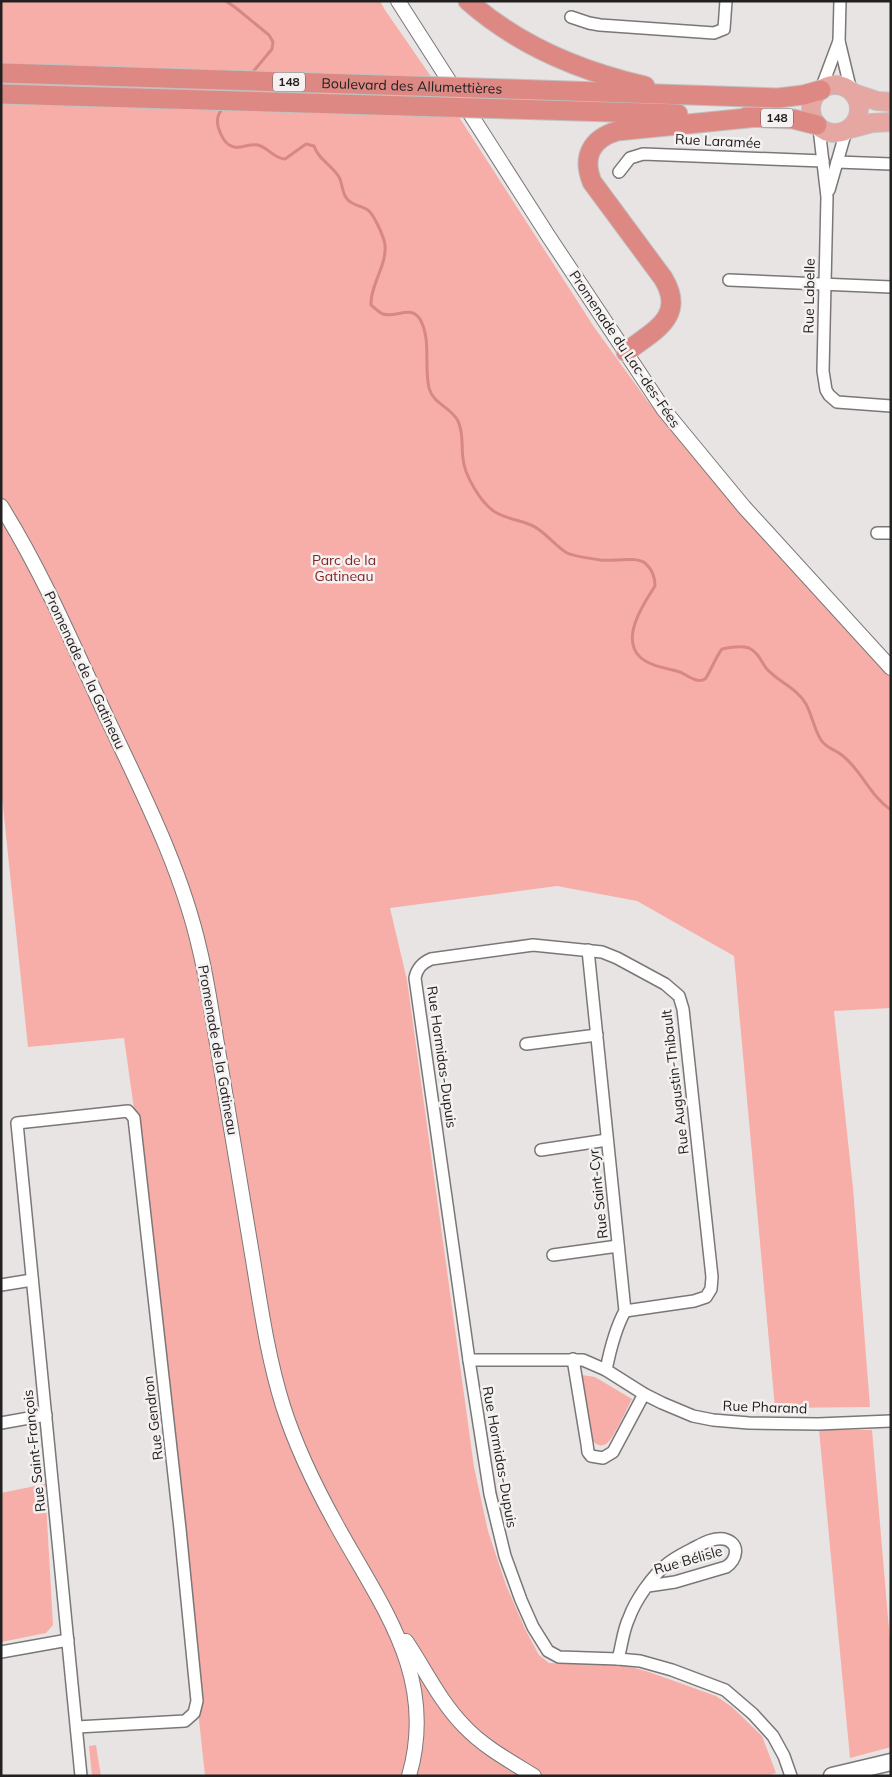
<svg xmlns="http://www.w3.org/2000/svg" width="892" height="1777" font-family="Mulish,sans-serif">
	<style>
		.green { fill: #f8aea8 }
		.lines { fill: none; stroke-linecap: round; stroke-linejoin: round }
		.stream { stroke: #d78882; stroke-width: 3 }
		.minor-casing { stroke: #7b7777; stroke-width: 14 }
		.tertiary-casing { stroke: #7b7777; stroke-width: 16 }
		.secondary-casing { stroke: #7b7777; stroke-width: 19 }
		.primary-casing { stroke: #c1c1c1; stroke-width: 20 }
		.trunk-casing { stroke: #c1c1c1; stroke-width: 21 }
		.minor { stroke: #fff; stroke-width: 11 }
		.tertiary { stroke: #fff; stroke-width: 14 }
		.secondary { stroke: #fff; stroke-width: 16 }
		.primary { stroke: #e6a6a2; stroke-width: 18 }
		.trunk { stroke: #de8883; stroke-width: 19 }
		.trunk-bridge-casing { stroke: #c1c1c1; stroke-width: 21; stroke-linecap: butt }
		.trunk-bridge { stroke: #de8883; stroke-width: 19 }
		.labels { text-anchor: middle; stroke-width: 5; stroke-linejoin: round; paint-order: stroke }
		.shield { fill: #f5f1f1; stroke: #615f5f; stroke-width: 1 }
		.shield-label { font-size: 12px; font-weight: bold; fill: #222121 }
		.street-label { font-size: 14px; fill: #222121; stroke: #f5f1f1 }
		.park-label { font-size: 14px; fill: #812524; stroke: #f5f1f1 }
	</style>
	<rect width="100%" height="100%" fill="#e8e4e3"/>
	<g class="green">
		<path d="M1,1H380L385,10L459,117L594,327L649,403L891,678V1008L834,1011L853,1188L870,1407L775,1408L734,956L637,901L557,886L390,908L407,980L474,1467L488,1531L506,1585L525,1629L539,1655L549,1663L571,1664L613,1662L649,1672L716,1696L732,1707L762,1736L776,1773L766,1776H205L134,1109L124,1038L28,1047L1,787Z"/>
		<path d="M582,1375L595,1377L632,1399C627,1408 613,1440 606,1444C601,1447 596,1445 593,1441Z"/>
		<path d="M819,1430H872L891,1653V1747L850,1758Z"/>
		<path d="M45,1484L53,1625L46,1633L1,1642V1493Z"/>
		<path d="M96,1745L101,1776H92L89,1746Z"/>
	</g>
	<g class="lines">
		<g class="stream">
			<path d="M226,1L236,8L269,35L273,42L272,49L252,73"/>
			<path d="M224,107C222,109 220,111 219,114C214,124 223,145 234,147C242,149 249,143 258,145C269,148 273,158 285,159L306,144L314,146C319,161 334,166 340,179C343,187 342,194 348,200C354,206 363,206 369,211C375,217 384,237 385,245C387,266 370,285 371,305C375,308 379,313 383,314C396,319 412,303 421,321C431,341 424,366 429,388C433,404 451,407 458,421C464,434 461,445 463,458C464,475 481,503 495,512C507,519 519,520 531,525C545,531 554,545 567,553C576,557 590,558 600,560C612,562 635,556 645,563C652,569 655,577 655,586C644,603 620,638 640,657C651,667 667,668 680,672C687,675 697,684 705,679C708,677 716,656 722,649C731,647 741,645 749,648C758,652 761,661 766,668C778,682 797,688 806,704C812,715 814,729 821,740C826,748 836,750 843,756C862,771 870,796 891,810"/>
		</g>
		<defs>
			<g id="minor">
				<path d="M840,1L839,41L851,91"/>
				<path d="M571,17L589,23L600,25L714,33L724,29L726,1"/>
				<path d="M821,89L839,41"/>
				<path d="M819,128L827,197L823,371L826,390L829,395L837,402L891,406"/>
				<path d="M837,162L891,164"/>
				<path d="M619,172L630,158L643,154L823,161"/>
				<path d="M829,190L846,131"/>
				<path d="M729,280L891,287"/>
				<path d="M877,533H891"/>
				<path d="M588,950L625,1311C615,1329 610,1350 606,1370"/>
				<path d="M526,1044L597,1035"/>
				<path d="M541,1150L607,1140"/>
				<path d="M553,1255L618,1246"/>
				<path d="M1,1285L32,1280"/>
				<path d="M625,1311L694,1301L706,1297L711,1289L712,1277L683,1009L679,996L665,984L617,958L602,952L533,945L431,959C422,963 417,968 415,978L469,1360L490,1494L505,1556L521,1600L533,1627L548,1651L559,1657L618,1659L640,1661L672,1670L725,1690L753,1714L773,1736L784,1756L791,1776"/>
				<path d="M573,1359L587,1444L588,1452L591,1456L603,1458L613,1452L644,1394"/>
				<path d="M469,1360H583L606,1370L644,1394L662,1403L693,1416L713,1420L749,1423L818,1424L891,1421"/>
				<path d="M1,1423L46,1415"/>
				<path d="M1,1652L68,1640"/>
				<path d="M618,1659C622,1645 623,1630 629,1618C635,1601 652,1576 666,1565C674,1558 683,1554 692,1549C702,1544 713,1537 724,1539C741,1543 737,1560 726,1567L675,1582L648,1586"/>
				<path d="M77,1727L185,1721L194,1713L197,1701L180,1529L134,1118L128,1111L17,1123L81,1776"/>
			</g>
			<g id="tertiary">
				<path d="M398,1L549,237L664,410L744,507L891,668"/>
				<path d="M1,506C43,573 74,647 107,718C143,794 182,870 200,951C207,980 211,1009 216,1038C229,1112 240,1186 253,1260C261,1309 268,1358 283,1406C296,1447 315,1486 336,1524C381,1606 438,1676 409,1776"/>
				<path d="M406,1641C425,1669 440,1702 465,1727C484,1747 510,1761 534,1776"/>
			</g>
			<path id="secondary" d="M832,1776L891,1762"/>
			<g id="primary">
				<circle cx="835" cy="109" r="24"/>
				<path d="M853,93L877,101L891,102"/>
				<path d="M849,129L872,123L891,122"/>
			</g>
			<g id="trunk">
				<path d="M468,1C519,46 579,71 645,86"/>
				<path d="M1,73L68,75"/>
				<path d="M510,89L778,98L803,95L821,90"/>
				<path d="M1,94L67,96"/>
				<path d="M510,109L678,114"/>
				<path d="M746,117L793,119L817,125"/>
				<path d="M626,352C653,331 687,317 663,278L592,182C582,157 591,139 617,131L758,117"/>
			</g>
		</defs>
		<use href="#minor" class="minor-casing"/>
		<use href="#tertiary" class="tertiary-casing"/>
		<use href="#secondary" class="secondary-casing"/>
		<use href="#primary" class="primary-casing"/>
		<use href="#trunk" class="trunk-casing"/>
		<use href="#minor" class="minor"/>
		<use href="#tertiary" class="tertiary"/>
		<use href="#secondary" class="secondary"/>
		<use href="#primary" class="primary"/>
		<use href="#trunk" class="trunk"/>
		<defs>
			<g id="trunk-bridge">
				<path id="s1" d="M68,75L510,89"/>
				<path d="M67,96L510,109"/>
			</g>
		</defs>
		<use href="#trunk-bridge" class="trunk-bridge-casing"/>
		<use href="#trunk-bridge" class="trunk-bridge"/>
	</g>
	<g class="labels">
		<g class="shield">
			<rect x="273" y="72.5" width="32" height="19" rx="4"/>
			<rect x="761" y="108.5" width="32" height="19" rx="4"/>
		</g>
		<g class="shield-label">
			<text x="289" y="86">148</text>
			<text x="777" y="122">148</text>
		</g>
		<g class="street-label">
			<text dy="5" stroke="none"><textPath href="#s1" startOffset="344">Boulevard des Allumettières</textPath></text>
			<text transform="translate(718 141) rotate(3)" y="5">Rue Laramée</text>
			<text transform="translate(809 296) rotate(-89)" y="5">Rue Labelle</text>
			<text transform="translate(625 349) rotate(56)" y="5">Promenade du Lac-des-Fées</text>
			<text transform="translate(85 670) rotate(65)" y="5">Promenade de la Gatineau</text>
			<text transform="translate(218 1050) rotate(80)" y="5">Promenade de la Gatineau</text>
			<text transform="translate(442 1057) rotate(82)" y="5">Rue Hormidas-Dupuis</text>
			<text transform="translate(675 1082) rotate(-97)" y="5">Rue Augustin-Thibault</text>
			<text transform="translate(598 1194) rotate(-96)" y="5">Rue Saint-Cyr</text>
			<text transform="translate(765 1407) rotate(2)" y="5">Rue Pharand</text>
			<text transform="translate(153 1418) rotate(-97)" y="5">Rue Gendron</text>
			<text transform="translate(34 1451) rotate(-96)" y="5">Rue Saint-François</text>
			<text transform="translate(500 1457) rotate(80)" y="5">Rue Hormidas-Dupuis</text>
			<text transform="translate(688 1560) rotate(-16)" y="5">Rue Bélisle</text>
		</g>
		<g class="park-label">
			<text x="344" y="565">Parc de la<tspan x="344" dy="16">Gatineau</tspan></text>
		</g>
	</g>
	<rect width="892" height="1777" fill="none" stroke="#222121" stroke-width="5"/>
</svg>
